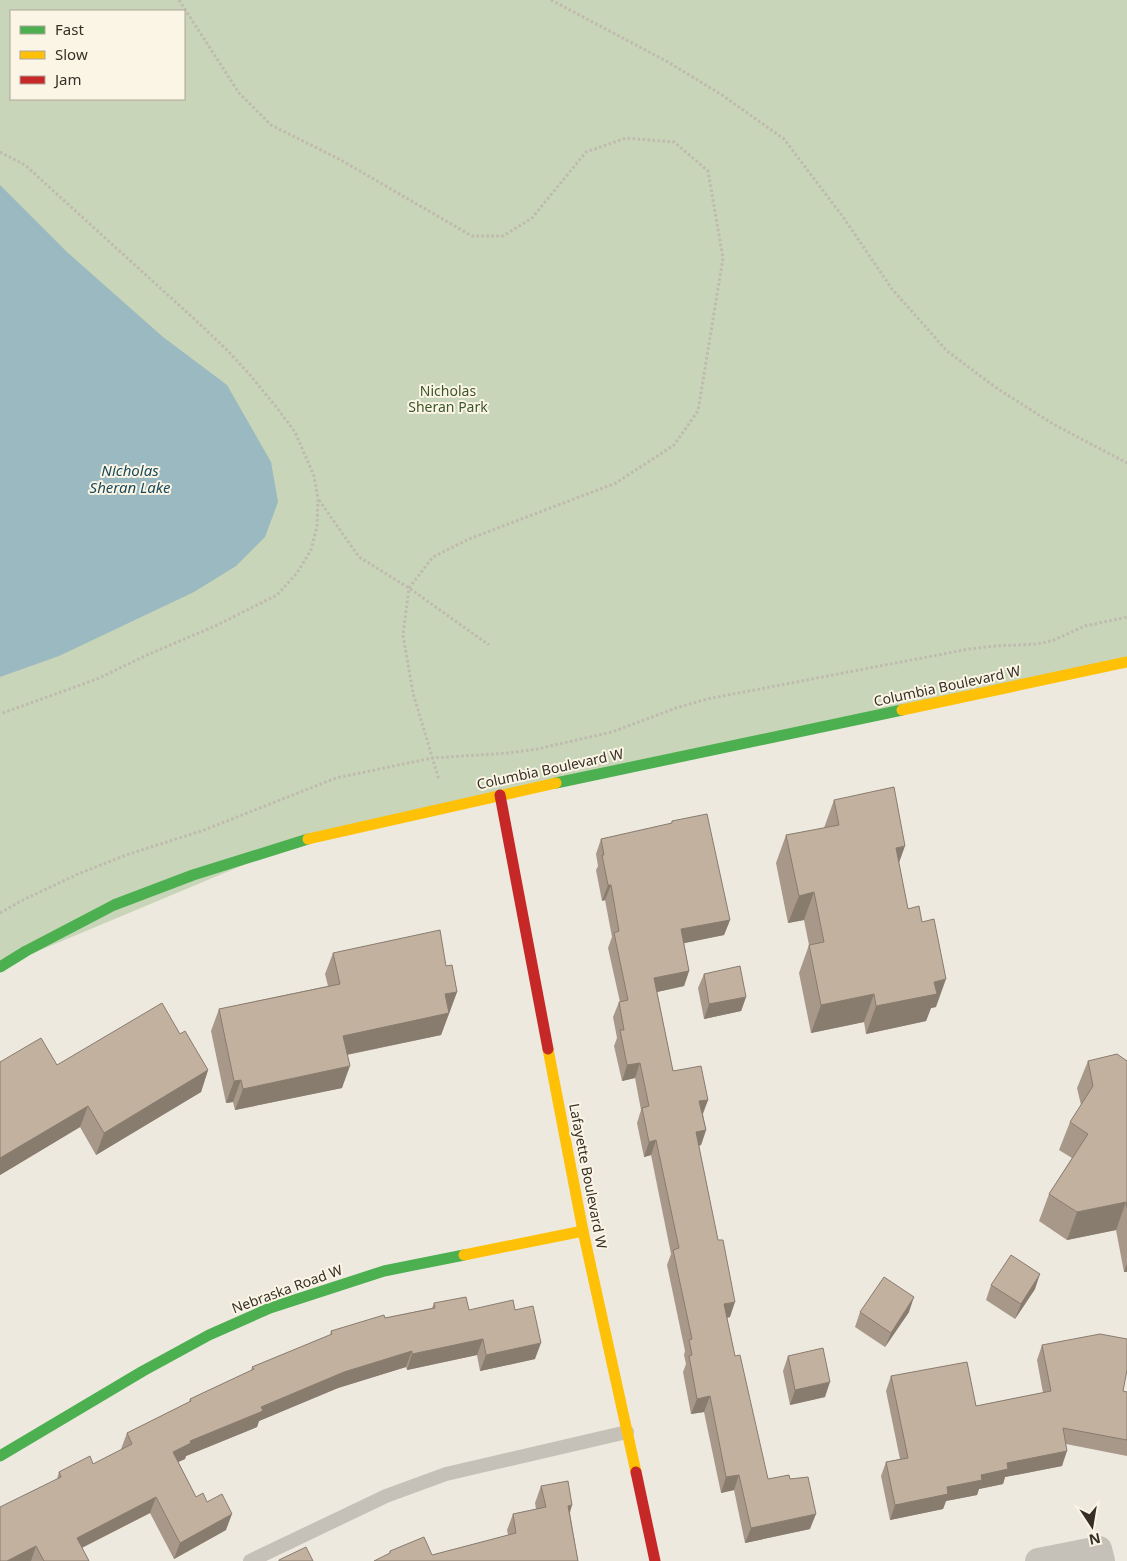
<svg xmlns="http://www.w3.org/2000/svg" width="1127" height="1561" font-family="'Noto Sans',sans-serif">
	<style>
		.green { fill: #c9d5b8; fill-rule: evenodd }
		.water { fill: #9ab9c0 }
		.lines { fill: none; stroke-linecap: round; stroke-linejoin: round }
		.path { stroke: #bfbab0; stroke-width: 3; stroke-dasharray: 2.5 2.5; stroke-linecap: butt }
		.lane { stroke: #c6c1b8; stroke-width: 14 }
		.street { stroke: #c6c1b8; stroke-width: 26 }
		.fast { stroke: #4caf50; stroke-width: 11 }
		.slow { stroke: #ffc107; stroke-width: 11 }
		.jam { stroke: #c62828; stroke-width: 11 }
		.wall { fill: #a89889 }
		.shaded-wall { fill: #887c6f }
		.building { fill: #c3b19f; stroke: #887c6f }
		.labels { text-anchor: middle; stroke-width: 4; stroke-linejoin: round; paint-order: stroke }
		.park-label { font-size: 14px; fill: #3c5728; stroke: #fbf5e6 }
		.street-label { font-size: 14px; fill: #372f26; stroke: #fbf5e6 }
		.water-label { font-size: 15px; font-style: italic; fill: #184a5c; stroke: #fbf5e6 }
	</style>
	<rect width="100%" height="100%" fill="#ede9df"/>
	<path class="green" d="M0,0H1127V662L303,840L0,967ZM11,11H184V99H11Z"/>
	<path class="water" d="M0,185L67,252L163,337L227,385L271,462L278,502L265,537L236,566L194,592L59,656L0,677Z"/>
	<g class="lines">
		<g class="path">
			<path d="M179,0L239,93L271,125L339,159L472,236H503L532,218L586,152L626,138L674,142L708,171L723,258L698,411L674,445L616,483L469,539L433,557L409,588L403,635L413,693L439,780"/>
			<path d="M551,0L668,62L722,95L784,139L843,217L892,289L947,351L995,387L1053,424L1127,463"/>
			<path d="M0,152L25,165L203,327L228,351L250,375L277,408L295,432L314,476L318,499L317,526L311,550L297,573L277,595L215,626L147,655L97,679L0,714"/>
			<path d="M319,500L359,557L409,588L489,645"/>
			<path d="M0,913L23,900L78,874L126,855L204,830L336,778L432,758L509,753L537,749L612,732L676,708L707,699L969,649L995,646L1038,644L1054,640L1085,626L1127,617"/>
		</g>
		<path class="lane" d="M250,1561L386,1496L446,1474L627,1432"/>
		<path class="street" d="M1038,1561L1099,1549L1102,1561"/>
		<g class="fast">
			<path d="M556,783L902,710"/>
			<path d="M0,967L26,951L114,905L193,875L308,839"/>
			<path d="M0,1456L143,1371L209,1335L270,1308L384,1271L464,1255"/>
		</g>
		<g class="slow">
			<path d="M902,710L1127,662"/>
			<path d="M308,839L556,783"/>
			<path d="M548,1049L583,1231L636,1472"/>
			<path d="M464,1255L583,1231"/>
		</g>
		<g class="jam">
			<path d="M500,795L548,1049"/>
			<path d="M636,1472L655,1561"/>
		</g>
	</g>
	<g class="wall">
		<path d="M834,800L899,863L908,909L936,1007L931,1008L926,1021L866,1034L864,1022L811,1033L799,973L809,945L804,920L788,923L776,863L786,835L824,828Z"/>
		<path d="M672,821L730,920L724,935L684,943L689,971L684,986L657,992L673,1071L708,1100L703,1114L706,1130L701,1145L699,1146L730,1317L727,1318L735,1356L768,1479H790L810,1529L745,1543L734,1490L721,1493L704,1412L691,1414L683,1372L686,1364L684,1355L685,1351L667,1265L671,1254L651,1155L644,1157L637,1123L641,1110L635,1078L622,1081L614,1046L617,1038L613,1017L619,1002H620L608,948L612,937L605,900L602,901L596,870L598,866L596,854L601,839L671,824Z"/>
		<path d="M333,953L446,966L457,992L441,1035L347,1055L342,1088L235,1110L233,1102L226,1103L211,1031L219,1009L328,986L325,974Z"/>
		<path d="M704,974L746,997L741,1011L704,1019L698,988Z"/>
		<path d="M180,1034L208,1070L201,1092L96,1155L80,1127L0,1175V1062L57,1065Z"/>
		<path d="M1088,1061H1127V1272H1124L1116,1230L1067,1240L1039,1221L1049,1194L1072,1158L1059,1150L1070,1122L1081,1105L1077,1088Z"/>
		<path d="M991,1285L1035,1289L1015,1319L986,1300Z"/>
		<path d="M434,1303L469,1310H515L535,1359L480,1371L477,1355L407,1370L406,1367L338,1388L259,1421L257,1427L186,1456L185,1459L178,1462L196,1497L207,1502L226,1530L174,1559L150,1513L82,1548L89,1561H0L57,1479L59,1472L93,1464L122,1450L121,1449L127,1433L189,1402L190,1399L251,1371L252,1367L330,1335L331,1331L385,1318L432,1308Z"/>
		<path d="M860,1312H909L885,1347L855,1327Z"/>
		<path d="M1042,1345L1123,1391L1127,1392V1456L1066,1444L1062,1466L1005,1477L1003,1484L979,1489L977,1495L946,1501L943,1509L890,1520L881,1476L886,1462L900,1459L886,1391L891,1376L976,1406L1043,1393L1037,1360Z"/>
		<path d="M788,1356L825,1397L790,1405L783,1371Z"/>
		<path d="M541,1486L572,1505L570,1513L578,1561L389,1554L390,1551L432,1555L508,1535L507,1530L513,1514L536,1509L535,1503Z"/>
	</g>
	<g class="shaded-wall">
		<path d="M905,846L895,874L896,848Z"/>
		<path d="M608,885H611L605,900L602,901Z"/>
		<path d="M814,892L804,920L788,923L799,896Z"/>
		<path d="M730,920L724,935L675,945L681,929Z"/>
		<path d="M689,971L684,986L648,994L654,978Z"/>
		<path d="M946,979L936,1007L931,1008L926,1021L866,1034L876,1006L934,982Z"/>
		<path d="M457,992L441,1035L335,1057L343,1036L445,994Z"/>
		<path d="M874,994L864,1022L811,1033L821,1005Z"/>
		<path d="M746,997L741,1011L704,1019L709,1004Z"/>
		<path d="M640,1063L635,1078L622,1081L627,1065Z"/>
		<path d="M350,1066L342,1088L235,1110L243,1089Z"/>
		<path d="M208,1070L201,1092L96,1155L104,1133Z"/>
		<path d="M241,1080L233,1102L226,1103L234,1081Z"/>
		<path d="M708,1100L702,1115L699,1101Z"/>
		<path d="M88,1106L80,1127L0,1175V1158Z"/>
		<path d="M706,1130L701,1145L691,1147L696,1132Z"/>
		<path d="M656,1140L651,1155L644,1157L649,1142Z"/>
		<path d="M1126,1202L1116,1230L1067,1240L1077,1212Z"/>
		<path d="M1127,1264V1272H1124Z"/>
		<path d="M1040,1274L1035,1289L1015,1319L1021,1304Z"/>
		<path d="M914,1297L909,1312L885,1347L891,1333Z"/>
		<path d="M735,1302L730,1317L719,1319L724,1304Z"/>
		<path d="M483,1339L477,1355L407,1370L412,1354Z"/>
		<path d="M541,1343L535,1359L480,1371L486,1355Z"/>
		<path d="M412,1351L406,1367L338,1388L259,1421L257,1427L186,1456L185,1459L167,1467L173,1452L190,1441L261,1407L344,1372Z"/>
		<path d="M830,1382L825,1397L790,1405L795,1390Z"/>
		<path d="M710,1396L704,1412L691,1414L697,1399Z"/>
		<path d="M1067,1451L1062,1466L1005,1477L1003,1484L979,1489L977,1495L946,1501L943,1509L890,1520L895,1505L947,1487L981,1475L1007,1463Z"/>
		<path d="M739,1475L734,1490L721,1493L726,1477Z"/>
		<path d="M156,1497L150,1513L71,1553L77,1538Z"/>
		<path d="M572,1505L566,1522L568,1506Z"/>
		<path d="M232,1514L226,1530L174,1559L180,1543Z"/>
		<path d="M816,1514L810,1529L745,1543L751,1528Z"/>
		<path d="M36,1546L31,1561H7Z"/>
	</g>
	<g class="building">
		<path d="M894,787L905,846L896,848L908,909L919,906L922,922L934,919L946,979L934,982L937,994L876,1006L874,994L821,1005L809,945L824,942L814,892L799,896L786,835L839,825L834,800Z"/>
		<path d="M707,814L730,920L681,929L689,971L654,978L673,1071L701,1066L708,1100L699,1101L706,1130L696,1132L718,1240H723L735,1302L724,1304L735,1356L740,1355L768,1479L789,1475L790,1479L808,1477L816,1514L751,1528L739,1475L726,1477L710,1396L697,1399L689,1356L692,1355L689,1340L692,1339L673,1250L679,1248L656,1140L649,1142L642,1108L649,1106L640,1063L627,1065L620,1030H624L619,1002L628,1000L614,933L619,931L611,885H608L602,855H604L601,839L672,823V821Z"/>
		<path d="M440,930L446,966L452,965L457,992L445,994L449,1013L343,1036L350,1066L243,1089L241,1080L234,1081L219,1009L340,984L333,953Z"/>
		<path d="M740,966L746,997L709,1004L704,974Z"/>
		<path d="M162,1003L180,1034L185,1031L208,1070L104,1133L88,1106L0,1158V1062L41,1038L57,1065Z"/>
		<path d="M1117,1054L1127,1061V1208L1126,1202L1077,1212L1049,1194L1088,1134L1070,1122L1093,1086L1088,1061Z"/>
		<path d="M1011,1255L1040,1274L1021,1304L991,1285Z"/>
		<path d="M884,1277L914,1297L891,1333L860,1312Z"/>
		<path d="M466,1297L469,1310L513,1300L515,1310L533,1306L541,1343L486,1355L483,1339L412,1354V1351L344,1372L261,1407L263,1411L190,1441L191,1443L173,1452L196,1497L203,1493L207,1502L222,1494L232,1514L180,1543L156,1497L77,1538L89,1561H44L36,1546L7,1561H0V1507L61,1477L59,1472L90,1456L93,1464L132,1444L127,1433L191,1401L190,1399L254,1369L252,1367L332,1334L331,1331L384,1315L385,1318L435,1308L434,1303Z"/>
		<path d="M1100,1334L1127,1339V1370L1123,1391L1127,1392V1440L1063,1428L1067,1451L1007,1463L1008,1469L981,1475L982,1480L947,1487L948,1494L895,1505L886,1462L908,1458L891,1376L967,1362L976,1406L1051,1391L1042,1345Z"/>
		<path d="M823,1348L830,1382L795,1390L788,1356Z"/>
		<path d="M568,1481L572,1505L568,1506L578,1561H374L390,1553V1551L424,1537L432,1555L516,1533L513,1514L546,1507L541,1486Z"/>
		<path d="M306,1547L313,1561H279V1560Z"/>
	</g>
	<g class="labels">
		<g class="park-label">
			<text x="448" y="396">Nicholas<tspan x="448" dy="16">Sheran Park</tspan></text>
		</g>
		<g class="street-label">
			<text transform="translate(947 686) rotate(-12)" y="5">Columbia Boulevard W</text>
			<text transform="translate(550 769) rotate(-12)" y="5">Columbia Boulevard W</text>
			<text transform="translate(588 1176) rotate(79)" y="5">Lafayette Boulevard W</text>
			<text transform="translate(287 1289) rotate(-20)" y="5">Nebraska Road W</text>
		</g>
		<g class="water-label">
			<text x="130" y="476">Nicholas<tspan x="130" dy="17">Sheran Lake</tspan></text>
		</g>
	</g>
	<rect x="10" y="10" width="175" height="90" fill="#fbf5e6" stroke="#ada699"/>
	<rect x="20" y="26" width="25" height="8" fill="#4caf50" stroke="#ada699"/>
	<text x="55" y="35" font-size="15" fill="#372f26">Fast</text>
	<rect x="20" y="51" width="25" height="8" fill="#ffc107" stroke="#ada699"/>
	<text x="55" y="60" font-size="15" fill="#372f26">Slow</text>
	<rect x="20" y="76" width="25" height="8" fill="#c62828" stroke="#ada699"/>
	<text x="55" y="85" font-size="15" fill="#372f26">Jam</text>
	<g transform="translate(1092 1526) rotate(168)" stroke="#fbf5e6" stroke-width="4" paint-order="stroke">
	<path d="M0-4L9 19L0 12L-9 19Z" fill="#372f26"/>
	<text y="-8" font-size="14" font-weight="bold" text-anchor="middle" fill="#372f26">N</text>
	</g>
</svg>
